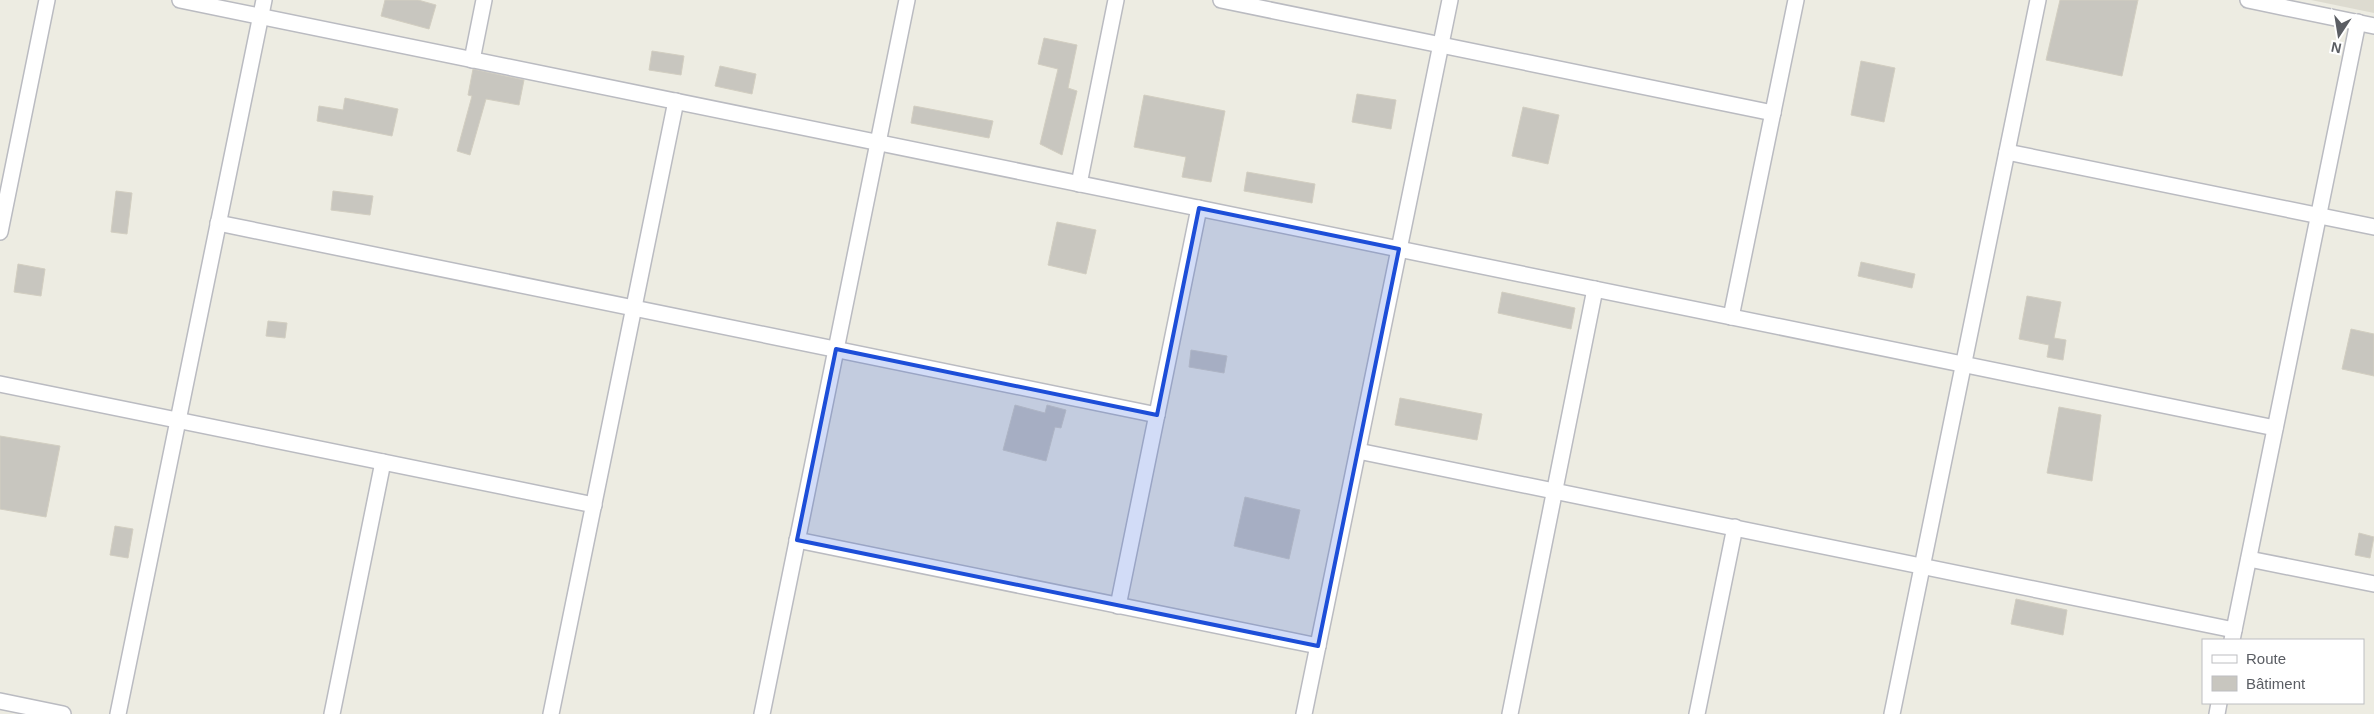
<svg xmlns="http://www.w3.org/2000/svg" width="2374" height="714" font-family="Arial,sans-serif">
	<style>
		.education { fill: #dddbd0 }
		.building { fill: #c8c6bf; stroke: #d2cec1 }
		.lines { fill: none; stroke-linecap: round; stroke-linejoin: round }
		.minor-casing { stroke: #babbc1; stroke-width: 18 }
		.minor { stroke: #fff; stroke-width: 15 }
		.marked { fill: #1d4ed8; fill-opacity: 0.2; stroke: #1d4ed8; stroke-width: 4; stroke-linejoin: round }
	</style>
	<rect width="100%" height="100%" fill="#edece2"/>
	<path class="education" d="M2311,0H2374V13Z"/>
	<g class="building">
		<path d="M385,0H418L436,5L429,29L381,16Z"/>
		<path d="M2060,0H2138L2122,76L2046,60Z"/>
		<path d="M1044,38L1077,45L1068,88L1077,91L1062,155L1040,144L1058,69L1038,64Z"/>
		<path d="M652,51L684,56L681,75L649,70Z"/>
		<path d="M1861,61L1895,68L1884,122L1851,115Z"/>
		<path d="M720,66L756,74L752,94L715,86Z"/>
		<path d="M473,69L524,80L519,105L486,99L470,155L457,151L472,96L468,95Z"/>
		<path d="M1357,94L1396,100L1391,129L1352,122Z"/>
		<path d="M1144,95L1225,111L1211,182L1182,177L1186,157L1134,147Z"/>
		<path d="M345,98L398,109L392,136L317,121L319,106L343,110Z"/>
		<path d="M914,106L993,121L989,138L911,123Z"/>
		<path d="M1523,107L1559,115L1548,164L1512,156Z"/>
		<path d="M1247,172L1315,184L1312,203L1244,191Z"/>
		<path d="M116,191L132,193L127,234L111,232Z"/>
		<path d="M333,191L373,196L370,215L331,210Z"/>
		<path d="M1057,222L1096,230L1086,274L1048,265Z"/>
		<path d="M1861,262L1915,274L1912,288L1858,276Z"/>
		<path d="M18,264L45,269L41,296L14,292Z"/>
		<path d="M1502,292L1575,308L1571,329L1498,313Z"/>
		<path d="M2027,296L2061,302L2054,338L2066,340L2063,360L2047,357L2049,345L2019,339Z"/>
		<path d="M268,321L287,323L285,338L266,336Z"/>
		<path d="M2351,329L2374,334V376L2342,369Z"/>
		<path d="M1191,350L1227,356L1224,373L1189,367Z"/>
		<path d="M1400,398L1482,414L1477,440L1395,425Z"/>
		<path d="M1015,405L1045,413L1047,405L1066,410L1061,428L1055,427L1046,461L1003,450Z"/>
		<path d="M2059,407L2101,415L2092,481L2047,473Z"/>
		<path d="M0,436L60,446L46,517L0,509Z"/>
		<path d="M1245,497L1300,510L1289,559L1234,546Z"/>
		<path d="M115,526L133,529L128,558L110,555Z"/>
		<path d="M2359,533L2374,537L2370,558L2355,555Z"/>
		<path d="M2016,599L2067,610L2063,635L2011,624Z"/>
	</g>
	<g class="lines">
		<defs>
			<g id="minor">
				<path d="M180,0L2275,428"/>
				<path d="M1221,0L1773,113"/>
				<path d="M2248,0L2374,26"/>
				<path d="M472,60L484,0"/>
				<path d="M2007,152L2374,227"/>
				<path d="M1079,184L1116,0"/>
				<path d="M218,223L1157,415"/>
				<path d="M0,232L47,0"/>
				<path d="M1731,317L1796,0"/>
				<path d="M0,384L594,505"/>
				<path d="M1358,451L2234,630"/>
				<path d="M797,540L1318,646"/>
				<path d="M2249,559L2374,584"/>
				<path d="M1118,606L1199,208"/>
				<path d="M2232,640L2358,22"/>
				<path d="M0,701L63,714"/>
				<path d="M118,714L264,0"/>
				<path d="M332,714L383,462"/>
				<path d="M551,714L676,101"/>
				<path d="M762,714L907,0"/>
				<path d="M1304,714L1450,0"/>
				<path d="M1510,714L1595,289"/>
				<path d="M1697,714L1735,527"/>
				<path d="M1892,714L2038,0"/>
				<path d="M2217,714L2219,703"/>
			</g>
		</defs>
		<use href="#minor" class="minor-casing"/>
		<use href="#minor" class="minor"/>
	</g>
	<path class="marked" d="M1199,208L1399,249L1318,646L797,540L836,349L1157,415Z"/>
	<rect x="2202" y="639" width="162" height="65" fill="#ffffff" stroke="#bdbec1"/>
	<rect x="2212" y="655" width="25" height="8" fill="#ffffff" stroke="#bdbec1"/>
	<text x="2246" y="664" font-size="15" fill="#5a5d63">Route</text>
	<rect x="2212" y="676" width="25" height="15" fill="#c8c6bf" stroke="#bdbec1"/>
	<text x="2246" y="689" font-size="15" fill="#5a5d63">Bâtiment</text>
	<g transform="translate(2339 35) rotate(192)" stroke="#ffffff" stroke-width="4" paint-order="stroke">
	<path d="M0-4L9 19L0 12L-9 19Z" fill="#5a5d63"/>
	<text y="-8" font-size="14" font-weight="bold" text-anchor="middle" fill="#5a5d63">N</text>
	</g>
</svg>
